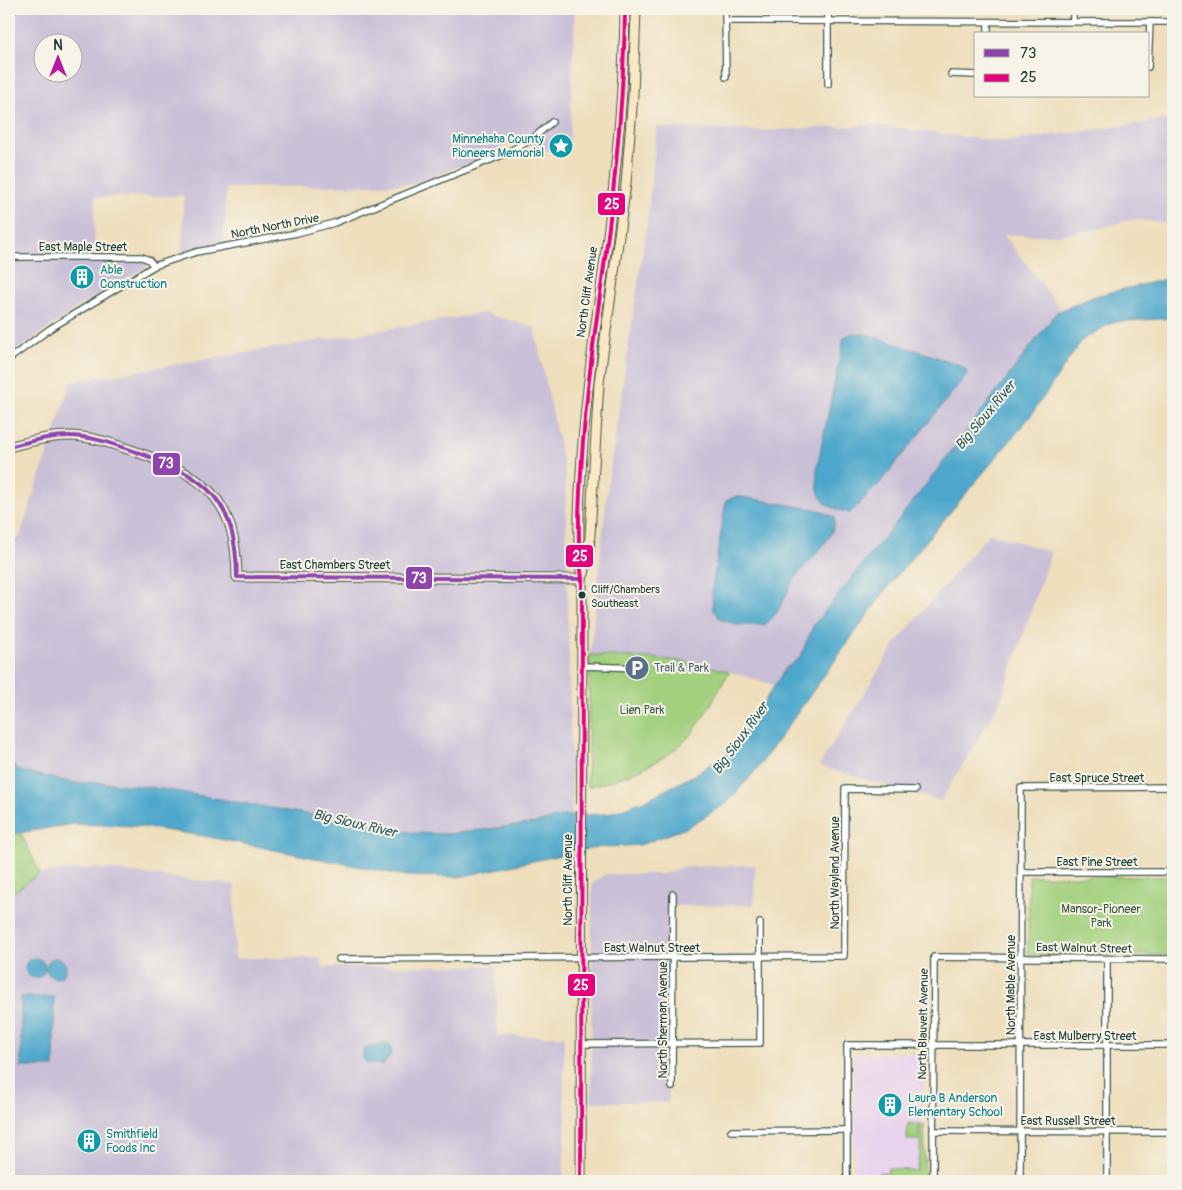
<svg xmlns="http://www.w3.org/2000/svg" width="1182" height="1190" font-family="Pangolin,sans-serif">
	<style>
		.built { fill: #e9d2ed }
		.industrial { fill: #c9bfd7; fill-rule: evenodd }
		.green { fill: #a3d07e; stroke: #618659 }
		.water { fill: #4ea7cc; stroke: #367280 }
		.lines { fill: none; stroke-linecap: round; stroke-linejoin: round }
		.street-casing { stroke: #3e5548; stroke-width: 8 }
		.secondary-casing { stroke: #3e5548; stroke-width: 11 }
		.street { stroke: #fff; stroke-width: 5.5 }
		.secondary { stroke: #fbe7c3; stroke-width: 9 }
		.bus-1-casing { stroke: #f7f3e8; stroke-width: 8 }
		.bus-2-casing { stroke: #f7f3e8; stroke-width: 8 }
		.bus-1 { stroke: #8e44ad; stroke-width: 4 }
		.bus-2 { stroke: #e5007d; stroke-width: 4 }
		.bus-dot { fill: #1f3d34; stroke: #f7f3e8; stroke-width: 2 }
		.labels { text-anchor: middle; stroke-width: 4; stroke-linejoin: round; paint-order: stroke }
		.bus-label { font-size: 11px; fill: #1f3d34; stroke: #f7f3e8; text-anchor: start }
		.culture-label { font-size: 12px; fill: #0d838f; stroke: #f7f3e8; text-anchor: start }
		.street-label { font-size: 12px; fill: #1f3d34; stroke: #f7f3e8 }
		.service-label { font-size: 12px; fill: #4e5e75; stroke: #f7f3e8; text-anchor: start }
		.park-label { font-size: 12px; fill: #395a43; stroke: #f7f3e8 }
		.water-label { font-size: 14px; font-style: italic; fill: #2d5d62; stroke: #f7f3e8 }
		.line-badge { stroke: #f7f3e8; stroke-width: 2 }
		.badge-label { font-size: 14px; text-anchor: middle; font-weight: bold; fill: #fff }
	</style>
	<rect width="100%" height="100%" fill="#f7f3e8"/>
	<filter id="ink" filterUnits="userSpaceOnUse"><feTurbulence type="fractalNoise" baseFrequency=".02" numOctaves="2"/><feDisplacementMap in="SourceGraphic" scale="10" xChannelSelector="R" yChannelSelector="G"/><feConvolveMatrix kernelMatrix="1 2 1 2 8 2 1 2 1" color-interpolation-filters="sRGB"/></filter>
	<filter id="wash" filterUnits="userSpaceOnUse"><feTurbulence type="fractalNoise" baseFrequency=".0096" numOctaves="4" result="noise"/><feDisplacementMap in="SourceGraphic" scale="20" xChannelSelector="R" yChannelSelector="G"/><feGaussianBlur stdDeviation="1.12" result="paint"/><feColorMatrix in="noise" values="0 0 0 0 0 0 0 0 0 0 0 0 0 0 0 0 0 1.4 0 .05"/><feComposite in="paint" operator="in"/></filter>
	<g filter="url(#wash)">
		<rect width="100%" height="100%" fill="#eedebc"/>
		<path class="built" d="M924,1053L923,1181H854V1054Z"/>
		<g class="industrial">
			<path d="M9,9H575L569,152L545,150L517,138L485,157L413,184L226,188L224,243L182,252L184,196L95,197L94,254H9ZM42,42H72V72H42Z"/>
			<path d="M1173,119V224L1132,219L1103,228L1060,235H1004L1067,317L780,687L711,666L666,660L590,655L608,483L647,223L657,127L759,131L874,125L1004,142Z"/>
			<path d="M9,260L142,261L147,267L78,307L9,356Z"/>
			<path d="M484,313L534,327L565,472L572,816L449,834L415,833L156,788L98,782L73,783L21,771L9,763V540L19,539L71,382Z"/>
			<path d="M989,533L1051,552L1001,700L941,801L819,766L895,644Z"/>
			<path d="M755,865L754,905L669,906V1102H591L592,884L605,874H663L682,867Z"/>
			<path d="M94,868L235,885V958H321L322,967L496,966L497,1036H564V1107L566,1109V1117L563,1181H9V895L40,873Z"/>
		</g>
		<g class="green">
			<path d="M590,655C636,658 685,657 729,672C718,691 708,711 695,729C675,759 621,780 587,787Z"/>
			<path d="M9,809L40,873L9,895Z"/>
			<path d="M1029,876L1173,877V955L1028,954Z"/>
			<path d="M908,1123L919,1124V1140H907Z"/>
			<path d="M920,1125H924L925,1181H878V1173L888,1172V1168L916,1171L920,1154Z"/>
		</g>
		<g class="water">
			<path d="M1166,279H1173V318L1113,322L1082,340L1030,417L890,584L757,769L727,803L686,828L640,845L593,848L459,877L406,876L204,836L136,826L73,824L13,834L9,837V763L21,771L73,783L98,782L156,788L415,833L449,834L535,823L564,816L607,814L644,801L696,774L733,749L786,668L800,658L813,626L915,499L1057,312L1095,296Z"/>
			<path d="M854,333L869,335L958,364L966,370L967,374L879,484L850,513C820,506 816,498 817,468L844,337Z"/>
			<path d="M736,496L819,510L834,517C839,534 808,561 798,574C785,590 784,611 764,625H737L720,619L713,610L712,589L726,501Z"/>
			<circle cx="56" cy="968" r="10"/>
			<circle cx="35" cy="968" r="10"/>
			<rect x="21" y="997" width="33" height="70"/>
			<path d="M385,1044L390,1046L392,1053L383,1065L367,1063L363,1059V1052L368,1046Z"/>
		</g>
	</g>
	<g filter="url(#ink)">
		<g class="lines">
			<defs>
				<g id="street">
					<path d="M725,9L726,77"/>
					<path d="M1073,9V22"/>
					<path d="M726,21L1173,22"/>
					<path d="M988,34V22"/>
					<path d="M1148,67L1150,22"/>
					<path d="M951,74L976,75"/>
					<path d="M828,84V9"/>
					<path d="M9,257H142L149,260L154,266"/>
					<path d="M9,359L51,328L154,266L196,252L297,233L334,223L505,154L532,139L552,122"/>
					<path d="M582,666L643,668"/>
					<path d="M1021,872H1173"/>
					<path d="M339,959L844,956L845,789L915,790"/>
					<path d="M582,1044L760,1043V923"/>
					<path d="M672,1087L673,894"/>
					<path d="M731,1131L846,1130"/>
					<path d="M933,1131L1173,1132"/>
					<path d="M847,1181V1045H1173"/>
					<path d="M933,1181L934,957L1173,959"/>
					<path d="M1020,1181L1021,788L1173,787"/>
					<path d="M1107,1181V959"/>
				</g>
				<g id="secondary">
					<path d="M378,9H418"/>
					<path d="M9,447C69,430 83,433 142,454C209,478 236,502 237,577L582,579"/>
					<path d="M584,574L589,552L599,383L626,184L633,95L636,9"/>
					<path d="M581,1181L582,579C577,543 579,508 581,473C584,411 592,350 601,288C614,196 624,102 625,9"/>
				</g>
			</defs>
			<use href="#street" class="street-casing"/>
			<use href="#secondary" class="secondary-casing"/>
			<use href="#street" class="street"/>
			<use href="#secondary" class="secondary"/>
			<defs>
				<path id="bus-1" d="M9,447C69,430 83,433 142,454C209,478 236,502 237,577L582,579"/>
				<path id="bus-2" d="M581,1181L582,579C577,543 579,508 581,473C584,411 592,350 601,288C614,196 624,102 625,9"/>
			</defs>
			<use href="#bus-1" class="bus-1-casing"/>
			<use href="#bus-2" class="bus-2-casing"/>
			<use href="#bus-1" class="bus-1"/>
			<use href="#bus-2" class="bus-2"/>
		</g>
	</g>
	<defs>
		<symbol id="sight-disc" viewBox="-11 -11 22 22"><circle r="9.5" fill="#0f9aa8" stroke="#f7f3e8"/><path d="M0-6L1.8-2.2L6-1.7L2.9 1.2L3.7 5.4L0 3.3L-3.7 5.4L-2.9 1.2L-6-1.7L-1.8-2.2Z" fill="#fff"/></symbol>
		<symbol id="building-disc" viewBox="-11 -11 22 22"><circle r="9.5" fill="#0f9aa8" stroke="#f7f3e8"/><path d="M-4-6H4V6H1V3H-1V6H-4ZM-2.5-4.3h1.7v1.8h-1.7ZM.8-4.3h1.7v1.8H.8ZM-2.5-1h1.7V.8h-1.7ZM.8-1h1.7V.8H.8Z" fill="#fff"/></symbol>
		<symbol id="parking-disc" viewBox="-11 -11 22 22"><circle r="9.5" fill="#5c6f8a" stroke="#f7f3e8"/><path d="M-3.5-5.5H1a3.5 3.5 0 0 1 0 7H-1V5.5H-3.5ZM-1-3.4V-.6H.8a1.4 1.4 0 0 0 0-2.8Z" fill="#fff"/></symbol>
	</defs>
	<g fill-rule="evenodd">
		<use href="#sight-disc" x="547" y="132" width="28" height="28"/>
		<use href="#building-disc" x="68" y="263" width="28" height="28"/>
		<use href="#parking-disc" x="623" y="654" width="28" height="28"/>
		<use href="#building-disc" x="876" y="1091" width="28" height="28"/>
		<use href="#building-disc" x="75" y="1127" width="28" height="28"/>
	</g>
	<circle class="bus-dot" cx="582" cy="595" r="4.5"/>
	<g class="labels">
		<g class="bus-label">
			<text x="591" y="593">Cliff/Chambers<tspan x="591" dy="14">Southeast</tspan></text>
		</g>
		<g class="culture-label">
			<text x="544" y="143" text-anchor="end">Minnehaha County<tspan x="544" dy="14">Pioneers Memorial</tspan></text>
			<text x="100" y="274">Able<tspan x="100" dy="14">Construction</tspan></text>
			<text x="908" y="1102">Laura B Anderson<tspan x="908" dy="14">Elementary School</tspan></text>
			<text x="106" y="1138">Smithfield<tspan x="106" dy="14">Foods Inc</tspan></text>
		</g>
		<g class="street-label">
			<text transform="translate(275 226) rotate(-11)" y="4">North North Drive</text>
			<text x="83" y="251">East Maple Street</text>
			<text transform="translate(587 292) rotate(-82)" y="4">North Cliff Avenue</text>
			<text x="335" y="569">East Chambers Street</text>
			<text x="1097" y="782">East Spruce Street</text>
			<text x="1097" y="866">East Pine Street</text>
			<text transform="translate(835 873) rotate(-90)" y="4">North Wayland Avenue</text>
			<text transform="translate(568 880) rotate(-90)" y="4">North Cliff Avenue</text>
			<text x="652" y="952">East Walnut Street</text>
			<text transform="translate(1084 948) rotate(1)" y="4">East Walnut Street</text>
			<text transform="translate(1011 985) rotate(-90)" y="4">North Mable Avenue</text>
			<text transform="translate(663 1020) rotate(-90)" y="4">North Sherman Avenue</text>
			<text transform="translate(923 1024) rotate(-89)" y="4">North Blauvelt Avenue</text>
			<text x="1085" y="1040">East Mulberry Street</text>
			<text x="1068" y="1125">East Russell Street</text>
		</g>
		<g class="service-label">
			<text x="654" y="672">Trail &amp; Park</text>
		</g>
		<g class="park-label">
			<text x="642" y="714">Lien Park</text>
			<text x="1101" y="913">Mansor-Pioneer<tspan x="1101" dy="14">Park</tspan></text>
		</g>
		<g class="water-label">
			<text transform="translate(985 415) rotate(-50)" y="5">Big Sioux River</text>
			<text transform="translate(740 738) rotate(-54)" y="5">Big Sioux River</text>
			<text transform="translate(355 823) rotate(13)" y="5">Big Sioux River</text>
		</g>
	</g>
	<g class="line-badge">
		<rect x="597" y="192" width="29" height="24" rx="5" fill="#e5007d"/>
		<rect x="152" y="452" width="29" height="24" rx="5" fill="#8e44ad"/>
		<rect x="565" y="544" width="29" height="24" rx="5" fill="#e5007d"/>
		<rect x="405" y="566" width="28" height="24" rx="5" fill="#8e44ad"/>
		<rect x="567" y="973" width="29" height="24" rx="5" fill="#e5007d"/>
	</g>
	<g class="badge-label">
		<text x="612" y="209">25</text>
		<text x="166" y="468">73</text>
		<text x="580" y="561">25</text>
		<text x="419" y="583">73</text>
		<text x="581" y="990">25</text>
	</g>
	<rect width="1182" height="1190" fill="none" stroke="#f7f3e8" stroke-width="30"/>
	<rect x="974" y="32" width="175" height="65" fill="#f7f3e8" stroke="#a1aaa0"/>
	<rect x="984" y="49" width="25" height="8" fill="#8e44ad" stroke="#a1aaa0"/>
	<text x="1020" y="58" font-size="15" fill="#1f3d34">73</text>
	<rect x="984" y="74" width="25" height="8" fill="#e5007d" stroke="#a1aaa0"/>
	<text x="1020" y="82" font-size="15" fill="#1f3d34">25</text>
	<g transform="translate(58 58)"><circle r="24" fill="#f7f3e8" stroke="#a1aaa0"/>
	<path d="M0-4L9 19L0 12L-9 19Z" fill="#b5179e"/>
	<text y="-8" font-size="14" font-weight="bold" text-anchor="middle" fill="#1f3d34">N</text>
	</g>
</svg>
